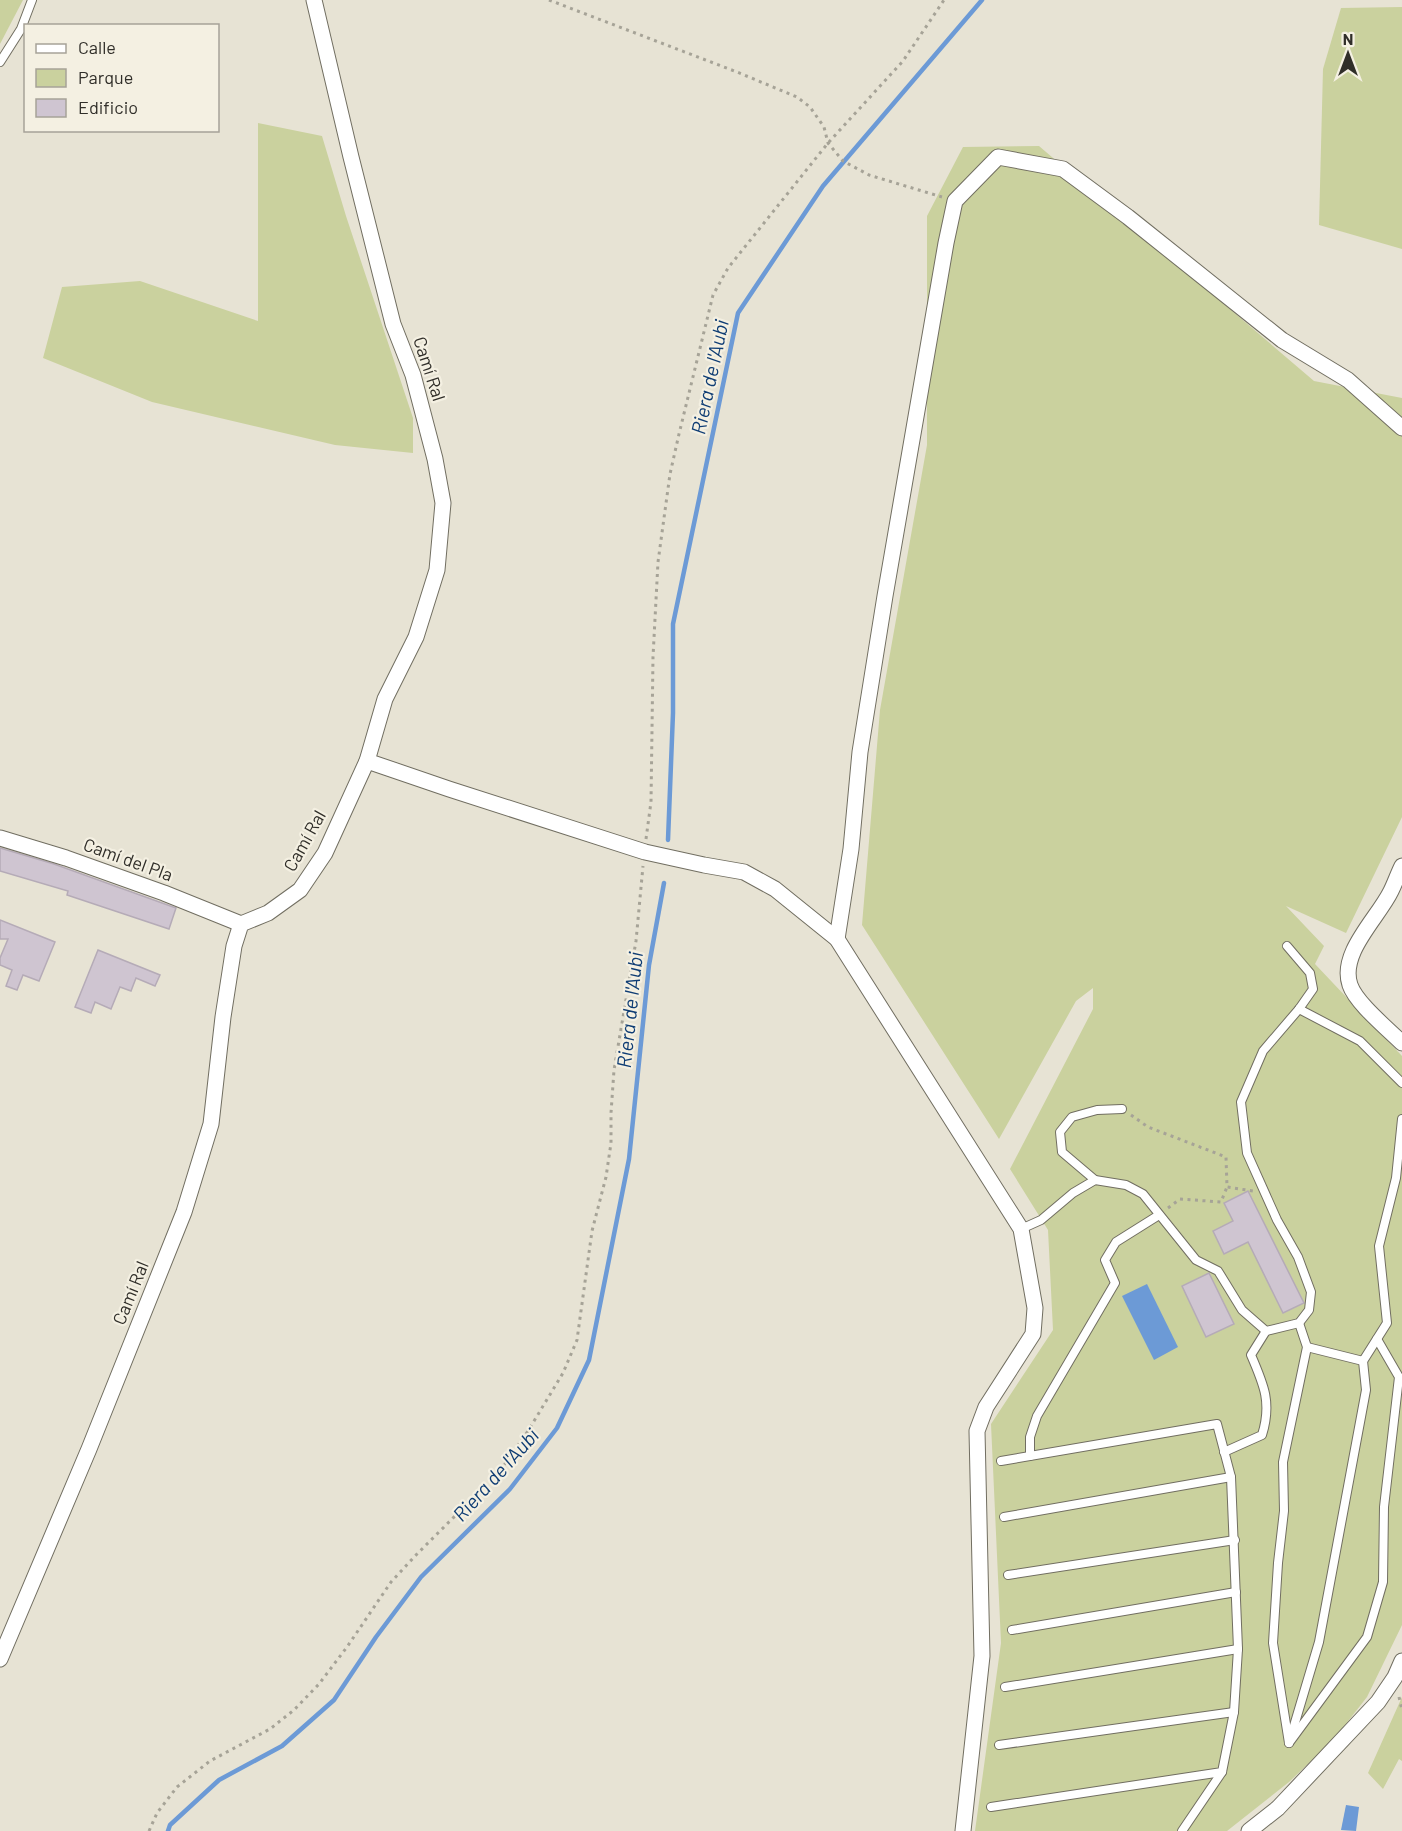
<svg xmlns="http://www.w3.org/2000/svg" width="1402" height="1831" font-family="Barlow,sans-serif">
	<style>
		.green { fill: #cad19e }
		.water { fill: #6c9ad6 }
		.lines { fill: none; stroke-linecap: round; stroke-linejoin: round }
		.stream { stroke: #6c9ad6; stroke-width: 4.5 }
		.building { fill: #cfc5d1; stroke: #b5abb7; stroke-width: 1.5 }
		.lane-casing { stroke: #716e61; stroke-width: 10 }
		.street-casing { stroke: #716e61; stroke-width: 17 }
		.path { stroke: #a6a397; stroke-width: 3; stroke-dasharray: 3 4.5; stroke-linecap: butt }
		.lane { stroke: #fff; stroke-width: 8 }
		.street { stroke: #fff; stroke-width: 15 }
		.labels { text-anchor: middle; stroke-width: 4.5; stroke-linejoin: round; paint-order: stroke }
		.street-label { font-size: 18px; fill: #302e29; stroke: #f4f0e2 }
		.water-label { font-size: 20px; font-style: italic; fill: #0f3d74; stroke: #f4f0e2 }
	</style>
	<rect width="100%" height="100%" fill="#e7e3d4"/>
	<g class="green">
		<path d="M0,0H23L0,44Z"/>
		<path d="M1402,7V249L1319,225L1323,69L1341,8Z"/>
		<path d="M258,123L322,136L346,216L413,418V453L335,445L152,402L43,358L62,287L140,281L258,321Z"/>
		<path d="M1039,146L1314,381L1402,398V817L1346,933L1286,906L1324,946L1315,964L1402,1056V1625L1367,1697L1334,1739L1289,1782L1227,1831H975L1001,1643L991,1424L1053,1330L1048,1230L1010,1169L1093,1009V988L1076,1001L999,1139L862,925L880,710L927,445V216L963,147Z"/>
		<path d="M1402,1697V1761L1399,1759L1383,1789L1368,1773Z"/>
	</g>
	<g class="water">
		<path d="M1147,1284L1178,1347L1154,1360L1122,1296Z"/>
		<path d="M1346,1805L1359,1807L1356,1831L1341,1830Z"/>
	</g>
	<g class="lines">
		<g class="stream">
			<path d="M668,840L673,713V624L738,313L823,186L982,0"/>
			<path d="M168,1831L170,1825L219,1780L282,1746L334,1700L376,1637L421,1577L510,1489L557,1428L589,1360L629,1159L649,965L664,883"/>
		</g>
	</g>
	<g class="building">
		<path d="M0,848L54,864L176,908L169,929L67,895L68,891L0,871Z"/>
		<path d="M0,920L55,942L39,981L23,975L17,990L6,986L12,970L0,965V958L8,939H0Z"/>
		<path d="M98,950L160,975L155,986L136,978L131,991L120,987L111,1009L95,1002L91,1013L75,1007Z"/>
		<path d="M1248,1191L1304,1303L1283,1313L1248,1242L1224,1254L1213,1231L1233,1221L1224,1203Z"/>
		<path d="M1209,1273L1234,1324L1206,1337L1182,1286Z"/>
	</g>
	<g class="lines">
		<defs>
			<g id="lane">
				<path d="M0,62L21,29L32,0"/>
				<path d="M1299,1009L1360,1041L1402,1083"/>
				<path d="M1095,1180L1062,1152L1060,1132L1072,1117L1097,1110L1122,1109"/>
				<path d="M1021,1229L1041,1220L1073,1193L1095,1180L1126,1185L1143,1194L1196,1260L1218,1271L1242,1310L1266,1331L1299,1323L1309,1310L1311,1292L1298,1257L1277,1220L1247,1153L1241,1102L1263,1051L1299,1009L1313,989L1310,973L1287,946"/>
				<path d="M1307,1347L1363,1361L1387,1323L1379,1246L1396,1178L1402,1119"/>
				<path d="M1224,1452L1262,1435C1272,1403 1264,1385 1251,1355L1266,1331"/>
				<path d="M1030,1456V1437L1037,1416L1115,1283L1105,1260L1116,1242L1159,1215"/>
				<path d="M1004,1517L1231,1477"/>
				<path d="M1008,1575L1235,1540"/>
				<path d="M1012,1630L1236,1592"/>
				<path d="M1005,1687L1238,1649"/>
				<path d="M1291,1736L1319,1642L1366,1390L1363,1361"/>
				<path d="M1289,1743L1367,1637L1383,1582L1384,1507L1399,1377L1377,1339"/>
				<path d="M1289,1743L1273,1643L1278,1563L1284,1511L1283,1462L1307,1347L1299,1323"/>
				<path d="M999,1745L1234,1712"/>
				<path d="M991,1807L1222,1772L1234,1712L1238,1649L1231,1477L1217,1424L1001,1461"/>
				<path d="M1182,1831L1222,1772"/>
			</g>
			<g id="street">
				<path d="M367,761L449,789L645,852L704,865L744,872L775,889L837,939L1021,1229L1035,1308L1033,1334L986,1407L977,1431L982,1656L963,1831"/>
				<path d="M0,838L66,858L164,893L241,924"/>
				<path d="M1402,866C1398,874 1395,883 1391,891C1378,918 1339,953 1350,985C1356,1003 1388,1029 1402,1043"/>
				<path d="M837,939L851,849L860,752L885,596L946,243L955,201L998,157L1063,169L1128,217L1282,340L1348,380L1402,428"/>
				<path d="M0,1659L89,1449L184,1212L211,1124L223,1017L234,946L241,924L268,913L300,890L325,853L367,761L385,699L416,637L437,570L443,503L435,459L413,375L393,324L351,157L314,0"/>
				<path d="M1249,1831L1278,1808L1378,1702L1395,1677L1402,1661"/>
			</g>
		</defs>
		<use href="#lane" class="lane-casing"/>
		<use href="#street" class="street-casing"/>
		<g class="path">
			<path d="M549,0L737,72L797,97L810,107L824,127L828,143L843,161L869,175L942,197"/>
			<path d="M646,839L651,802L653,657L658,562L670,474L679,434L713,295L728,268L828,143L903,61L944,0"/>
			<path d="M1131,1115L1148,1127L1226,1157L1227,1187L1253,1191"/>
			<path d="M1168,1208L1180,1199L1221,1202L1227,1187"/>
			<path d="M1399,1697L1402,1710"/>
			<path d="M149,1831L157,1813L177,1787L210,1761L270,1729L294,1710L319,1684L347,1647L391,1582L415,1556L500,1471L528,1431L563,1373L577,1340L592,1231L606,1177L611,1143V1113L614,1070L636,941L643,866"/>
		</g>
		<use href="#lane" class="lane"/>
		<use href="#street" class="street"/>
	</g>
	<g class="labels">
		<g class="street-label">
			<text transform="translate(429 369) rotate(72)" y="6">Camí Ral</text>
			<text transform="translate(305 841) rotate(-61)" y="6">Camí Ral</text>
			<text transform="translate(128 860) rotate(20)" y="6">Camí del Pla</text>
			<text transform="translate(131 1293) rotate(-68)" y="6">Camí Ral</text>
		</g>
		<g class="water-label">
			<text transform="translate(710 377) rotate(-78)" y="7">Riera de l'Aubi</text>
			<text transform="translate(630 1010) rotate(-84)" y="7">Riera de l'Aubi</text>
			<text transform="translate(496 1475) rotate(-48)" y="7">Riera de l'Aubi</text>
		</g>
	</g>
	<rect x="24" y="24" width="195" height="108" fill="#f4f0e2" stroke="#a6a298" stroke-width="1.5"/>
	<rect x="36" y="44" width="30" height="9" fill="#ffffff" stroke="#a6a298" stroke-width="1.5"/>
	<text x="78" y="54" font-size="18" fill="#302e29">Calle</text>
	<rect x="36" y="69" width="30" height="18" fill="#cad19e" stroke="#a6a298" stroke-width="1.5"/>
	<text x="78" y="84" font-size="18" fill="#302e29">Parque</text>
	<rect x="36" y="99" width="30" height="18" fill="#cfc5d1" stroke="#a6a298" stroke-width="1.5"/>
	<text x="78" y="114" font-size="18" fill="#302e29">Edificio</text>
	<g transform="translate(1348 54)" stroke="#f4f0e2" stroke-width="4.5" paint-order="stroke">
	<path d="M0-4.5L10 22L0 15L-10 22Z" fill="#302e29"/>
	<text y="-9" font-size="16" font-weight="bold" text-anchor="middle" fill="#302e29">N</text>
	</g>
</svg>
